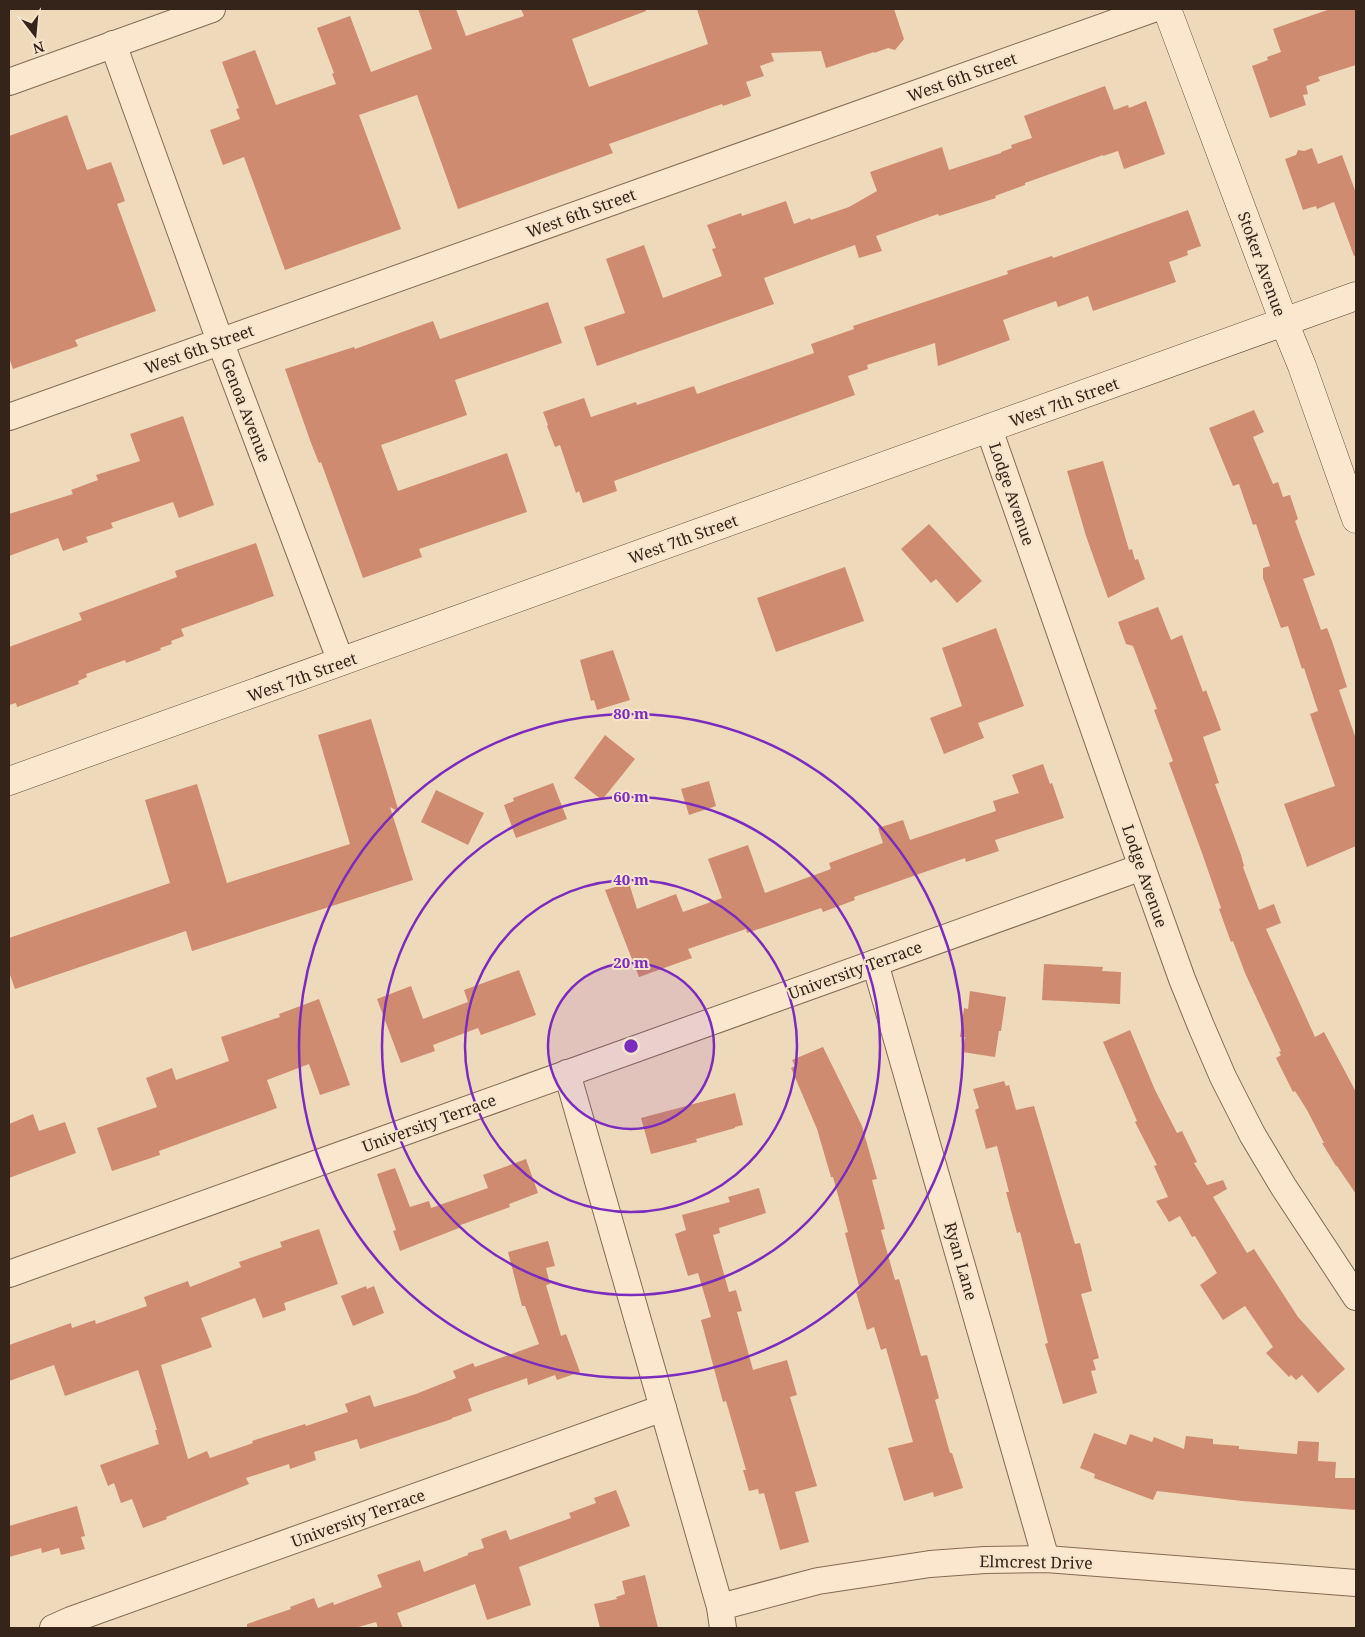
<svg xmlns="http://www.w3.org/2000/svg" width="1365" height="1637" font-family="'Noto Serif',serif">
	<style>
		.building { fill: #cf8b6f }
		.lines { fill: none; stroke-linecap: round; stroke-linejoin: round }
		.street-casing { stroke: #866954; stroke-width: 28 }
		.secondary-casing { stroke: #684a38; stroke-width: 29 }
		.street { stroke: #fae7ce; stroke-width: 26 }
		.secondary { stroke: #fae7ce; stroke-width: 28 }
		.ring { fill: none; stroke: #7b2cbf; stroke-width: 2.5 }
		.labels { text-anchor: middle; stroke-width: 4; stroke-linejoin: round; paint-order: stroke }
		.street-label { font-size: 16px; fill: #35241a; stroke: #f6e4ca }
		.centre { fill: #7b2cbf; stroke: #f6e4ca; stroke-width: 2.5 }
		.ring-label { font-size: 15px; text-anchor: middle; font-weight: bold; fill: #7b2cbf; stroke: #f6e4ca; stroke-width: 4; stroke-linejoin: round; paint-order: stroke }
	</style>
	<rect width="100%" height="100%" fill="#efd9bb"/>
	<g class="building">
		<path d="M418,9H456L466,36L524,16L521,9H646V11L572,39L589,87L708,44L697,9H894L904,39L895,50L888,48L874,53V52L826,68L821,51L771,53L774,61L760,66L764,76L746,82L751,96L723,106L722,104L609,144L613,153L458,209L417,95L359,115L401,229L285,270L244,157L223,165L210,130L240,119L236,109L239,108L222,62L255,50L276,105L336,84L332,74L334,73L317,28L350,16L371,72L432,49Z"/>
		<path d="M1330,9H1356V65L1318,77L1320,81L1306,86L1308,94L1303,95L1306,105L1270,118L1252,66L1268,60L1267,57L1281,52L1273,29Z"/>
		<path d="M1105,86L1114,110L1128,105L1129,108L1146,101L1165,154L1124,169L1118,151L1103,156V155L1025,183V185L995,196L996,198L939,216L938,214L876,236L882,251L859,258L855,245L764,278L774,304L597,366L584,327L625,313L606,259L644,245L663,298L722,276L712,249L716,248L707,225L741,213L742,216L786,201L794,224L810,218L811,220L849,207L877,191L870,172L942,147L949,170L1001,153V152L1012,148L1011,145L1032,138L1024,116Z"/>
		<path d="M67,115L87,170L111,162L125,201L117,204L156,311L75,340L78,346L13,369L9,358V136Z"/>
		<path d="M1312,148L1318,164L1342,155L1356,193V255L1354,256L1334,202L1317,209L1316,206L1303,210L1285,159L1296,155L1298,150L1304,151Z"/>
		<path d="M1188,210L1201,246L1187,251L1188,255L1169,262L1176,282L1093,311L1088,296L1058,307L1056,301L1003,320L1010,340L938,366L935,343L867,365L868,369L848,376L855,395L614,481L617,491L583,503L579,491L576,493L560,445L555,447L547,426L548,425L543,412L584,398L591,417L636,402L637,405L694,386L697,394L814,353L811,344L854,329L853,326L1008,274L1007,271L1052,256L1053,258Z"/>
		<path d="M548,302L562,343L455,380L467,415L381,445L398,491L507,453L527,512L419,549L422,557L363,578L321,462L319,463L311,443L285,369L354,347L355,349L433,321L440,339Z"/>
		<path d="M1254,410L1264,432L1253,437L1273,484L1278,482L1283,497L1290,495L1298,519L1295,521L1315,575L1303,579L1321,630L1327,628L1332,641L1347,687L1339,690L1356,739V846L1307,867L1284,804L1335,786L1310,714L1318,711L1304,668L1302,669L1288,626L1281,628L1263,578V568L1270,566L1256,524L1253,525L1239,484L1233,486L1209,428Z"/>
		<path d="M183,416L214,505L179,518L173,502L111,523L113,528L86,537L88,542L63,551L58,538L9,556V514L73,494L71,490L98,480L96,475L140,461L130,434Z"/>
		<path d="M1103,461L1129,550L1132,549L1135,560L1138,559L1145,579L1108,598L1086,536L1067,471Z"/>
		<path d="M929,524L982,581L957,603L936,579L931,583L901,549Z"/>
		<path d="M256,543L274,596L181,629L184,636L171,641L172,644L160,648L161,650L126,663L125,660L86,674L87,677L78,681L79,684L17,707L16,703L9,705V647L82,620L79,613L177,577L175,571Z"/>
		<path d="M845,567L864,621L776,652L757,598Z"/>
		<path d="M1158,607L1171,640L1182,635L1203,692L1206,690L1221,730L1203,737L1219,783L1215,784L1241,855L1244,866L1243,867L1259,910L1274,904L1281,923L1266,929L1315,1037L1324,1032L1356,1092V1194L1337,1166H1336L1322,1143H1324L1307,1110L1295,1091L1293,1092L1276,1058L1281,1055L1279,1052L1281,1051L1245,973L1233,941L1231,942L1219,909L1221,908L1202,853L1169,763L1173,761L1154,710L1157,709L1133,646L1126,644L1118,622Z"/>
		<path d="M996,628L1024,706L978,723L984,738L944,754L930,718L962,706L942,648Z"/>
		<path d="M613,650L630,700L597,710L594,700L591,701L580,660Z"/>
		<path d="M371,719L399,812L390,807L413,880L192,951L186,931L15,989L9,972V938L170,883L145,800L197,784L227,883L350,844L318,735Z"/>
		<path d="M605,735L635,759L602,800L574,778Z"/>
		<path d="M1043,764L1050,784L1052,783L1064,818L995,840L999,851L966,862L965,858L919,874L854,897L855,900L823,912L821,908L747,933L746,929L688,949L692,958L639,977L605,890L629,883L637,909L676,894L683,912L722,898L708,859L748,845L765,893L831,869L829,863L883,843L878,828L903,820L910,840L996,811L993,801L1019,793L1012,775Z"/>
		<path d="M709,781L716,806L689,815L681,789Z"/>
		<path d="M553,783L567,819L516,838L504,805L514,801L513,798Z"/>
		<path d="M436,790L484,813L468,845L421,822Z"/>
		<path d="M1044,964L1103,967L1102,971L1121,972L1120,1004L1042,1000Z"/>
		<path d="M519,970L536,1015L481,1035L478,1028L433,1045L435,1051L401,1063L377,999L411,986L423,1019L468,1002L464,990Z"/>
		<path d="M970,991L1006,997L1001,1031H999L995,1057L962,1052L965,1037H960L964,1008L968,1009Z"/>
		<path d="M319,999L350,1085L320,1095L309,1064L267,1080L277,1108L159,1151L160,1155L112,1171L97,1128L157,1107L146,1078L172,1068L176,1080L229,1061L221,1037L280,1017L279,1014Z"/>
		<path d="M1130,1030L1155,1090L1177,1133L1182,1131L1197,1162L1194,1163L1207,1185L1223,1180L1227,1189L1213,1197L1247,1253L1254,1249L1298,1317L1345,1369L1318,1393L1302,1375L1296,1380L1291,1375L1289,1377L1266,1353L1273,1347L1245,1306L1223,1320L1200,1285L1217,1273L1195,1236L1192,1237L1180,1216L1169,1222L1156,1201L1168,1197L1154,1166L1157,1165L1135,1122L1137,1121L1103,1042Z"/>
		<path d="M823,1047L862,1126L877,1179L872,1180L885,1229L881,1230L895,1280L899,1279L921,1356L927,1355L939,1398L935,1400L950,1453H952L963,1488L934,1497L933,1492L904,1501L888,1448L913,1442L886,1348L881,1350L874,1327L867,1330L856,1292L860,1290L845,1233L848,1232L833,1177H831L817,1129L791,1068L795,1066L792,1060Z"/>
		<path d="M1004,1081L1006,1086L1009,1085L1016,1110L1034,1106L1075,1244L1080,1243L1092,1291L1081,1294L1099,1358L1093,1360L1096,1370L1091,1371L1097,1393L1063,1404L1045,1344L1048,1343L1020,1232L1017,1233L1006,1192H1009L997,1146L986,1149L975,1110L979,1108L973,1089Z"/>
		<path d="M735,1093L743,1125L735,1127V1128L696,1139L697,1142L651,1154L641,1118Z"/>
		<path d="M33,1114L39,1131L65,1122L76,1153L9,1178V1124Z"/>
		<path d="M526,1159L538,1193L509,1204L510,1207L458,1226L459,1228L400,1251L393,1231L396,1230L377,1174L395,1168L410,1207L429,1201L431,1208L488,1188L483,1175Z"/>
		<path d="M759,1188L766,1213L719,1228L720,1233L713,1235L729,1292L736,1290L742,1311L737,1312L753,1370L787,1360L797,1395L790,1397L817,1486L795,1492L809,1542L780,1550L764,1493L759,1494L758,1489L749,1491L743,1470H746L726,1401L723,1402L701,1320L711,1317L698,1273L688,1276L675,1234L686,1230L682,1215L730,1202L728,1197Z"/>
		<path d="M319,1229L338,1284L284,1303L286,1310L263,1318L255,1298L201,1318L212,1347L161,1365L188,1459L207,1451L210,1458L253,1443L252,1441L305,1424L306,1426L348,1412L345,1404L370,1395L374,1407L416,1394L456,1378L453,1371L473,1363L475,1367L539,1344L525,1306H522L508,1252L548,1241L555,1266L546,1268L550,1284L546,1285L561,1336L566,1334L580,1372L557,1380L555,1375L528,1385L527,1378L484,1393L468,1399L472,1411L452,1418V1419L360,1449L357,1439L314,1452L316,1460L290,1469L289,1464L246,1478L249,1484L166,1517L167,1519L143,1528L132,1499L121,1503L114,1483L108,1486L100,1465L159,1444L155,1430H157L138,1370L65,1396L54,1365L9,1381V1345L71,1323L72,1328L95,1320L96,1324L147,1306L144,1297L188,1281L190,1287L241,1267L239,1262L282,1247L280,1242Z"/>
		<path d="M366,1286L367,1289L374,1286L384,1313L353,1326L341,1296Z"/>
		<path d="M1094,1433L1126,1445L1130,1434L1152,1442L1154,1437L1184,1449L1186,1436L1213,1439V1444L1239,1446V1449L1297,1454L1298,1441L1319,1442L1318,1461L1336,1462L1335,1478H1356V1510L1242,1501L1157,1491L1153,1500L1094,1478L1095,1474L1080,1468Z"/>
		<path d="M616,1490L630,1526L519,1567L531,1605L487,1620L475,1584L397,1613L403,1628H378L376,1622L355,1628H247V1624L291,1609L290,1607L314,1598L318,1608L333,1602L334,1605L382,1587L377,1575L420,1560L424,1572L468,1555V1553L484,1548L481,1539L506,1530L510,1540L571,1518L569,1513L596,1503L594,1498Z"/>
		<path d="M77,1506L85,1536L81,1537L85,1549L61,1555L59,1548L42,1553L41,1548L9,1557V1526Z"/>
		<path d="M645,1575L658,1628H600L594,1604L617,1599L616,1597L625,1594L622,1581Z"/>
	</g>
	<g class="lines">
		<defs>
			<g id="street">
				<path d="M113,44L220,341L341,662"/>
				<path d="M9,82L212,9"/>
				<path d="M9,417L1153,9"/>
				<path d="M989,429L1142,867L1182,979L1201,1026L1223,1077L1252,1134L1283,1186L1356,1297"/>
				<path d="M875,963L1046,1559"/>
				<path d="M567,1073L720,1607L723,1628"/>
				<path d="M9,1274L1142,867"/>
				<path d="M720,1607L818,1581L930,1564L985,1560L1046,1559L1356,1583"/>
				<path d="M53,1628L71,1620L663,1408"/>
			</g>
			<g id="secondary">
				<path d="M1167,9L1284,322L1302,366L1356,519"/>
				<path d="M9,781L1356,296"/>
			</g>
		</defs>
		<use href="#street" class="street-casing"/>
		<use href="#secondary" class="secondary-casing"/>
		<use href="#street" class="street"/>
		<use href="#secondary" class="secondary"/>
	</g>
	<circle cx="631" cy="1046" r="83" fill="#7b2cbf" fill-opacity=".12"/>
	<g class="ring">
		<circle cx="631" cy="1046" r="83"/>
		<circle cx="631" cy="1046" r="166"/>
		<circle cx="631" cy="1046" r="249"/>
		<circle cx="631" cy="1046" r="332"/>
	</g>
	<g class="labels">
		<g class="street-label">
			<text transform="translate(962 77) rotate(-20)" y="6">West 6th Street</text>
			<text transform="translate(581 213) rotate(-20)" y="6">West 6th Street</text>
			<text transform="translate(1262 264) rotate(70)" y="6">Stoker Avenue</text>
			<text transform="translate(199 349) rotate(-20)" y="6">West 6th Street</text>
			<text transform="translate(1064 402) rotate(-20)" y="6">West 7th Street</text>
			<text transform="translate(246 410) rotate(69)" y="6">Genoa Avenue</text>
			<text transform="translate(1012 494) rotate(71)" y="6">Lodge Avenue</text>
			<text transform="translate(683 539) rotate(-20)" y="6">West 7th Street</text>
			<text transform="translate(302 677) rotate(-20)" y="6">West 7th Street</text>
			<text transform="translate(1145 876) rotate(71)" y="6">Lodge Avenue</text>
			<text transform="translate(855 970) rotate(-20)" y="6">University Terrace</text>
			<text transform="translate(429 1123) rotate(-20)" y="6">University Terrace</text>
			<text transform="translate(961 1261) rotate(74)" y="6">Ryan Lane</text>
			<text transform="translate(358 1518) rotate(-20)" y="6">University Terrace</text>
			<text transform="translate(1036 1562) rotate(1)" y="6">Elmcrest Drive</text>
		</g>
	</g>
	<circle cx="631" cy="1046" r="8" class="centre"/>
	<g class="ring-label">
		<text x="631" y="719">80 m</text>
		<text x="631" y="802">60 m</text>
		<text x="631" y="885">40 m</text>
		<text x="631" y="968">20 m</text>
	</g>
	<rect width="1365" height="1637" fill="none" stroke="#35241a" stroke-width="20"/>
	<g transform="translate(35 35) rotate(164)" stroke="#f6e4ca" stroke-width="4" paint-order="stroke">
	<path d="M0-4L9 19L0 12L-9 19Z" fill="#35241a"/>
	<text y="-8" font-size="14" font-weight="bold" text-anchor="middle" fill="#35241a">N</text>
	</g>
</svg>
